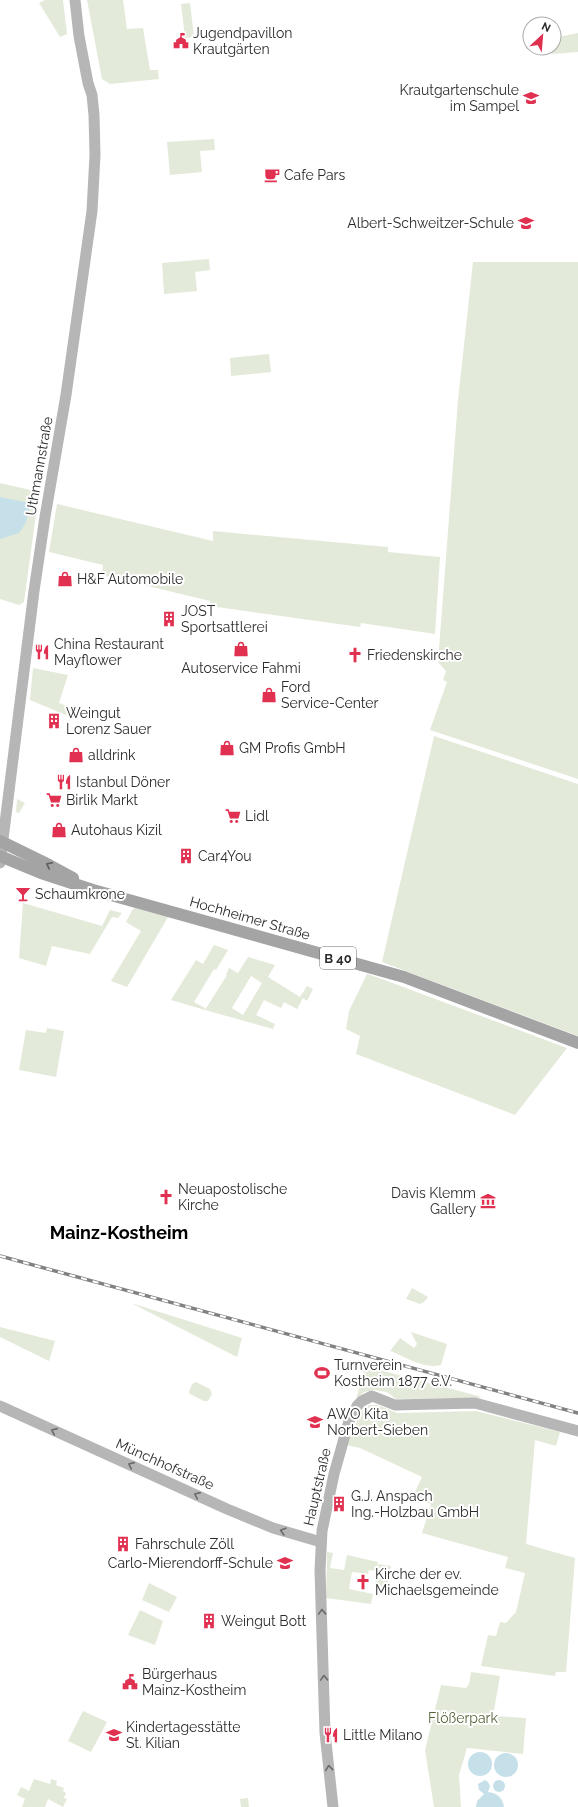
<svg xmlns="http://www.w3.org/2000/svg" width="578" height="1807" font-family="Raleway,sans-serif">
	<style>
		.green { fill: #e4ead9; fill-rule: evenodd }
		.water { fill: #c6e0ea }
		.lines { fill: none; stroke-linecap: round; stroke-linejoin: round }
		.secondary { stroke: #b6b6b6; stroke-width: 11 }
		.primary { stroke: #a4a4a4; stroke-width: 12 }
		.rail-casing { stroke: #818181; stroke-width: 3.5 }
		.rail { stroke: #fff; stroke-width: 2; stroke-dasharray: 6; stroke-linecap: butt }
		.oneway { stroke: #5c5c5c }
		.oneway2 { stroke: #6a6a6a }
		.labels { text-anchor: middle; stroke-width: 4; stroke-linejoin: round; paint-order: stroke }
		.shield { fill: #fff; stroke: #6b6b6b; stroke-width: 1 }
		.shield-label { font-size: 13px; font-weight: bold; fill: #2c2c2c }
		.poi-label { font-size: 14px; fill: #2c2c2c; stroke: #fff; text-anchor: start }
		.street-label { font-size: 14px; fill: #2c2c2c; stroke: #fff }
		.park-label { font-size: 14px; fill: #54663b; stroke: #fff }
		.district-label { font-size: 18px; font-weight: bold; fill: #000; stroke: #fff }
	</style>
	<rect width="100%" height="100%" fill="#fff"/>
	<g class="green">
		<path d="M45,0H63L67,34L60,37L39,3Z"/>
		<path d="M87,0H123L127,29L143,28L150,70H158L159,79L110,84L102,79Z"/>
		<path d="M190,3L194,37L185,38L181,4Z"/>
		<path d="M578,33V52L554,54L526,49V44L530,43V48H554V38Z"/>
		<path d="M214,139L215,150L200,151L202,172L170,175L167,142Z"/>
		<path d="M209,259L210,270L195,272L197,291L164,294L162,263Z"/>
		<path d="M473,262H578V779L430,730L447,682L443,680L446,671L438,662L458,400Z"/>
		<path d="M269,354L271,372L231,376L230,358Z"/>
		<path d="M0,483L39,492L24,602L19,605L0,599Z"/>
		<path d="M57,504L213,541V531L388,547V552L440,557L435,634L361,623L360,627L210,606V601L102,575L103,565L49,552Z"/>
		<path d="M33,668L68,675L59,703L76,709L73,718L30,700Z"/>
		<path d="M434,736L578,784V1036L382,962Z"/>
		<path d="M17,799L25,803L19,813L16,812Z"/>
		<path d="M23,903L102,926L110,910L122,913L118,918L112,917L90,954L52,946L46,966L19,958Z"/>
		<path d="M135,908L168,917L127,987L111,981L141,931L126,922L132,910Z"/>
		<path d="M214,945L228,950L216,970L214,969L194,1002L205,1008V1010L171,1000L196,960L203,964Z"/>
		<path d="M248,957L275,965L268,977L300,997L307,986L313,989L307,1001L303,998L297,1009L284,1002L281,1008L264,1000L256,1015L275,1024L273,1029L205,1010L227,975L226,974L229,968L238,973ZM251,976L262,983L243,1015L232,1008Z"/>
		<path d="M367,974L379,978L567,1048L515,1115L356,1054L360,1036L346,1029L349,1011Z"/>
		<path d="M47,1028L64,1031L56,1077L19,1070L26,1030L46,1033Z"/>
		<path d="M412,1288L428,1297L425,1301L420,1304L406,1299Z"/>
		<path d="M131,1303L242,1338L237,1357Z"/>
		<path d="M0,1327L55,1341L49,1361L0,1337Z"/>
		<path d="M411,1332L447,1344L441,1365C424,1370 405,1356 390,1351L400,1338L414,1348L417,1344Z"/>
		<path d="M365,1366L482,1397L477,1398L396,1399L387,1392L374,1390L364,1392L356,1400Z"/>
		<path d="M196,1382L210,1389L212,1394L208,1401H204L190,1394L189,1392L192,1384Z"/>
		<path d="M369,1405H378L397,1413L476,1411L560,1432L556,1446L535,1440L526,1544L575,1558L566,1672H556L555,1676L481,1666L488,1635L496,1636L500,1622L506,1623L516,1612L525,1573L505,1568L508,1557L422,1533L431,1504L412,1498L422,1477L360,1448L347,1445L361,1412Z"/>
		<path d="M327,1552L333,1553L330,1568L344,1570L347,1555L378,1562L376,1571L369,1570L368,1574L352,1572L349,1589L373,1594L371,1604L326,1598Z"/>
		<path d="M378,1564L391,1566L386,1596L374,1593Z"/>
		<path d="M149,1583L177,1597L169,1612L142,1600Z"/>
		<path d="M140,1610L163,1621L155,1645L128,1635Z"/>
		<path d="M471,1672L500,1676L493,1716L526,1718L523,1754L467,1748L459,1775L461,1807H434L425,1750L441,1685L466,1688L469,1684Z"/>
		<path d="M83,1711L107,1722L91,1752L68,1741Z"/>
		<path d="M34,1779L50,1784L51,1779L57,1781L56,1785L64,1788L63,1791L66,1793L64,1798L67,1799L63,1807L48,1799L45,1807H22L25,1799L17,1795L21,1787L29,1791Z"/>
		<path d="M248,1798L249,1807H241L240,1799Z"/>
	</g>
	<g class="water">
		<path d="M0,497L29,503C30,515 26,524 19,533L0,539Z"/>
		<circle cx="480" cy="1764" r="12"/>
		<circle cx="506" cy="1765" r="12"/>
		<circle cx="499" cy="1786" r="6"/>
		<path d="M485,1780L488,1782L490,1786L488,1792C497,1793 503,1798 504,1807H476L477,1801L484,1794L479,1790L478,1784Z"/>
	</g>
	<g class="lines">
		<g class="secondary">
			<path d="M0,863L34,591L45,517L66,395L92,211L95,155L94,115L92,95L88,83L79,36L75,0"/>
			<path d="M0,1406L227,1509L273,1528L321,1542"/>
			<path d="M333,1807L325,1733L320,1570L322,1531L334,1474L349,1421L357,1406L362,1401L372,1396L395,1405L475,1403L578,1431"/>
		</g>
		<g class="primary">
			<path d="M0,841L49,865L73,878"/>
			<path d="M0,856L41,873L93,890L404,977L578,1043"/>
		</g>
		<defs>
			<path id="rail" d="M0,1256L578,1413"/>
		</defs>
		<use href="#rail" class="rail-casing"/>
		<use href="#rail" class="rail"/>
	</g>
	<defs><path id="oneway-chevron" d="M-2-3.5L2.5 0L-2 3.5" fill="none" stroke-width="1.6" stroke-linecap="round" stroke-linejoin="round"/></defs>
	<use class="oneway" href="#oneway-chevron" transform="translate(49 865) rotate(-153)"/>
	<g class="oneway2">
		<use href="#oneway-chevron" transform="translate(54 1431) rotate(-156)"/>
		<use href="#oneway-chevron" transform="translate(131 1465) rotate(-156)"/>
		<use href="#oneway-chevron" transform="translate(197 1495) rotate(-156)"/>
		<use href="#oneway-chevron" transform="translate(283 1531) rotate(-164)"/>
		<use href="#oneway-chevron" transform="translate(322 1612) rotate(-92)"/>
		<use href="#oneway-chevron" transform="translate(324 1678) rotate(-92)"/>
		<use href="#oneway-chevron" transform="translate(329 1768) rotate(-96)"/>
	</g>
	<defs>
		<symbol id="civic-bare" viewBox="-9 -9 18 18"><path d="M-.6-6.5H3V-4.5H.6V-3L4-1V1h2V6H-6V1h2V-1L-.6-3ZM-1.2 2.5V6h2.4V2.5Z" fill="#e13151" stroke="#fff" stroke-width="2.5" paint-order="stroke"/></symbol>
		<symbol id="school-bare" viewBox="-9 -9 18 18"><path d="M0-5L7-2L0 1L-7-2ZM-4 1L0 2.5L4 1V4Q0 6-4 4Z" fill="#e13151" stroke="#fff" stroke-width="2.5" paint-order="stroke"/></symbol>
		<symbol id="cafe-bare" viewBox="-9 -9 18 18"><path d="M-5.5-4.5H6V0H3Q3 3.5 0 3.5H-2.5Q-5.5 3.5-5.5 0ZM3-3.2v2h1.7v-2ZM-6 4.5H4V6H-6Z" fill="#e13151" stroke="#fff" stroke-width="2.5" paint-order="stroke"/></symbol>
		<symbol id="shop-bare" viewBox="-9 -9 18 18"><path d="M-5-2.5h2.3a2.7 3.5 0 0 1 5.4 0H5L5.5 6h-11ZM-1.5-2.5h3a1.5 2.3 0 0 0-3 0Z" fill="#e13151" stroke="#fff" stroke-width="2.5" paint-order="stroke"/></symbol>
		<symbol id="building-bare" viewBox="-9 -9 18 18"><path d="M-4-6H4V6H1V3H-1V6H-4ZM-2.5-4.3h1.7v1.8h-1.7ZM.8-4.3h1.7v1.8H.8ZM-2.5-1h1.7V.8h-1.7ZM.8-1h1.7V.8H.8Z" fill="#e13151" stroke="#fff" stroke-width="2.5" paint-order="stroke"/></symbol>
		<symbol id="restaurant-bare" viewBox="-9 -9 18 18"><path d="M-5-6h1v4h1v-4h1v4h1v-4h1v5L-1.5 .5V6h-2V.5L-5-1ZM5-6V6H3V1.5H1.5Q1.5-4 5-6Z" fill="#e13151" stroke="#fff" stroke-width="2.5" paint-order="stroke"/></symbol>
		<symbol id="church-bare" viewBox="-9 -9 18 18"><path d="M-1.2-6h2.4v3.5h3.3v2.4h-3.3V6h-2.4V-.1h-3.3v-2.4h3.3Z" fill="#e13151" stroke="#fff" stroke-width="2.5" paint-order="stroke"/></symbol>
		<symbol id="supermarket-bare" viewBox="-9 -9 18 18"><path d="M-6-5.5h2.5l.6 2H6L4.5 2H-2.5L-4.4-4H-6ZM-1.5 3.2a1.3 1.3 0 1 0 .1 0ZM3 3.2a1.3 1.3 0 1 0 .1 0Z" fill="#e13151" stroke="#fff" stroke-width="2.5" paint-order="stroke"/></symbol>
		<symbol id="bar-bare" viewBox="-9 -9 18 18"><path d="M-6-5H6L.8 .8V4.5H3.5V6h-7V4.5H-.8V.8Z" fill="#e13151" stroke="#fff" stroke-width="2.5" paint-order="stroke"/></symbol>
		<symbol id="museum-bare" viewBox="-9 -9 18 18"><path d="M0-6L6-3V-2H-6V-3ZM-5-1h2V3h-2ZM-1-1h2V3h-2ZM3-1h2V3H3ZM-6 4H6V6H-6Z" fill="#e13151" stroke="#fff" stroke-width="2.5" paint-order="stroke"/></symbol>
		<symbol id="stadium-bare" viewBox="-9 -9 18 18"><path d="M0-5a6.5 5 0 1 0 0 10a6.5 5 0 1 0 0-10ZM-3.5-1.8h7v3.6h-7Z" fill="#e13151" stroke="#fff" stroke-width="2.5" paint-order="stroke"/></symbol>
	</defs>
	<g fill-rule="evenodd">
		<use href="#civic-bare" x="170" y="30" width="22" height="22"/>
		<use href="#school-bare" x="520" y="87" width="22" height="22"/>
		<use href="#cafe-bare" x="261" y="164" width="22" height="22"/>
		<use href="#school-bare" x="515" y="212" width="22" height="22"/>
		<use href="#shop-bare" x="54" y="568" width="22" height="22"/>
		<use href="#building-bare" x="158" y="608" width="22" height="22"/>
		<use href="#shop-bare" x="230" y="638" width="22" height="22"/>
		<use href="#restaurant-bare" x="31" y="641" width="22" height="22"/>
		<use href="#church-bare" x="344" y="644" width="22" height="22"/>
		<use href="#shop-bare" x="258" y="684" width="22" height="22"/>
		<use href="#building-bare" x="43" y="710" width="22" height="22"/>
		<use href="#shop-bare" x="216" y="737" width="22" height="22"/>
		<use href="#shop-bare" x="65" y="744" width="22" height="22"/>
		<use href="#restaurant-bare" x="53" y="771" width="22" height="22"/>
		<use href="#supermarket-bare" x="43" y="789" width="22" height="22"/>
		<use href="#supermarket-bare" x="222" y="805" width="22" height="22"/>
		<use href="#shop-bare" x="48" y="819" width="22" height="22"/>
		<use href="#building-bare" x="175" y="845" width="22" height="22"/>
		<use href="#bar-bare" x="12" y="883" width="22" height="22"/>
		<use href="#church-bare" x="155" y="1186" width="22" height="22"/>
		<use href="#museum-bare" x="477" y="1190" width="22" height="22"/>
		<use href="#stadium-bare" x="311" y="1362" width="22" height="22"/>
		<use href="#school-bare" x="304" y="1411" width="22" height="22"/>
		<use href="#building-bare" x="328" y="1493" width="22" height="22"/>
		<use href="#building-bare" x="112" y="1533" width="22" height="22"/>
		<use href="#school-bare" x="274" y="1552" width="22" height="22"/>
		<use href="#church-bare" x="352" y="1571" width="22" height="22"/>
		<use href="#building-bare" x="198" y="1610" width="22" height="22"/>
		<use href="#civic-bare" x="119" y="1671" width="22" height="22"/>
		<use href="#school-bare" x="103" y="1724" width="22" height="22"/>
		<use href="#restaurant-bare" x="320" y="1724" width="22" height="22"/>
	</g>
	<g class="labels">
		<rect class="shield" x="320" y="947" width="36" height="22" rx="3"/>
		<g class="shield-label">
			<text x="338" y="963">B 40</text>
		</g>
		<g class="poi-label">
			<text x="193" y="38">Jugendpavillon<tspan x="193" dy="16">Krautgärten</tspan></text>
			<text x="519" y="95" text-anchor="end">Krautgartenschule<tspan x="519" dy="16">im Sampel</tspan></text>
			<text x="284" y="180">Cafe Pars</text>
			<text x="514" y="228" text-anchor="end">Albert-Schweitzer-Schule</text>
			<text x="77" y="584">H&amp;F Automobile</text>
			<text x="181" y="616">JOST<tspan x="181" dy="16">Sportsattlerei</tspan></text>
			<text x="54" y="649">China Restaurant<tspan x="54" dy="16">Mayflower</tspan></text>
			<text x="367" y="660">Friedenskirche</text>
			<text x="241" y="673" text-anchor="middle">Autoservice Fahmi</text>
			<text x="281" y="692">Ford<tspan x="281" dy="16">Service-Center</tspan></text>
			<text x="66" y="718">Weingut<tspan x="66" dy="16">Lorenz Sauer</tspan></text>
			<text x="239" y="753">GM Profis GmbH</text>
			<text x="88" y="760">alldrink</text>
			<text x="76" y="787">Istanbul Döner</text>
			<text x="66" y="805">Birlik Markt</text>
			<text x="245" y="821">Lidl</text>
			<text x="71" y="835">Autohaus Kizil</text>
			<text x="198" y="861">Car4You</text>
			<text x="35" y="899">Schaumkrone</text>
			<text x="178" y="1194">Neuapostolische<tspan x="178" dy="16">Kirche</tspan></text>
			<text x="476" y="1198" text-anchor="end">Davis Klemm<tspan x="476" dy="16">Gallery</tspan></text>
			<text x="334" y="1370">Turnverein<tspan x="334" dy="16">Kostheim 1877 e.V.</tspan></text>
			<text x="327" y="1419">AWO Kita<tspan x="327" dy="16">Norbert-Sieben</tspan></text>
			<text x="351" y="1501">G.J. Anspach<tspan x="351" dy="16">Ing.-Holzbau GmbH</tspan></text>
			<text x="135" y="1549">Fahrschule Zöll</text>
			<text x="273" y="1568" text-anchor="end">Carlo-Mierendorff-Schule</text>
			<text x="375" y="1579">Kirche der ev.<tspan x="375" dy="16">Michaelsgemeinde</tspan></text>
			<text x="221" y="1626">Weingut Bott</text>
			<text x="142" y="1679">Bürgerhaus<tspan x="142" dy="16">Mainz-Kostheim</tspan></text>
			<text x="126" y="1732">Kindertagesstätte<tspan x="126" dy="16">St. Kilian</tspan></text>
			<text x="343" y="1740">Little Milano</text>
		</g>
		<g class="street-label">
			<text transform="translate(39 466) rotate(-80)" y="5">Uthmannstraße</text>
			<text transform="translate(250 918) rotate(16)" y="5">Hochheimer Straße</text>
			<text transform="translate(165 1464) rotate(24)" y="5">Münchhofstraße</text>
			<text transform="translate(317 1487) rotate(-77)" y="5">Hauptstraße</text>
		</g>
		<g class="park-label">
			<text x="463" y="1723">Flößerpark</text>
		</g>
		<g class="district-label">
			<text x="119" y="1239">Mainz-Kostheim</text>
		</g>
	</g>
	<g transform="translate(542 36) rotate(26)"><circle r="19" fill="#ffffff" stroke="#ababab"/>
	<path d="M0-3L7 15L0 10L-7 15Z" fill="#e13151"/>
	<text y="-6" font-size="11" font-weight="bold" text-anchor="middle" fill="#2c2c2c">N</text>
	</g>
</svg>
